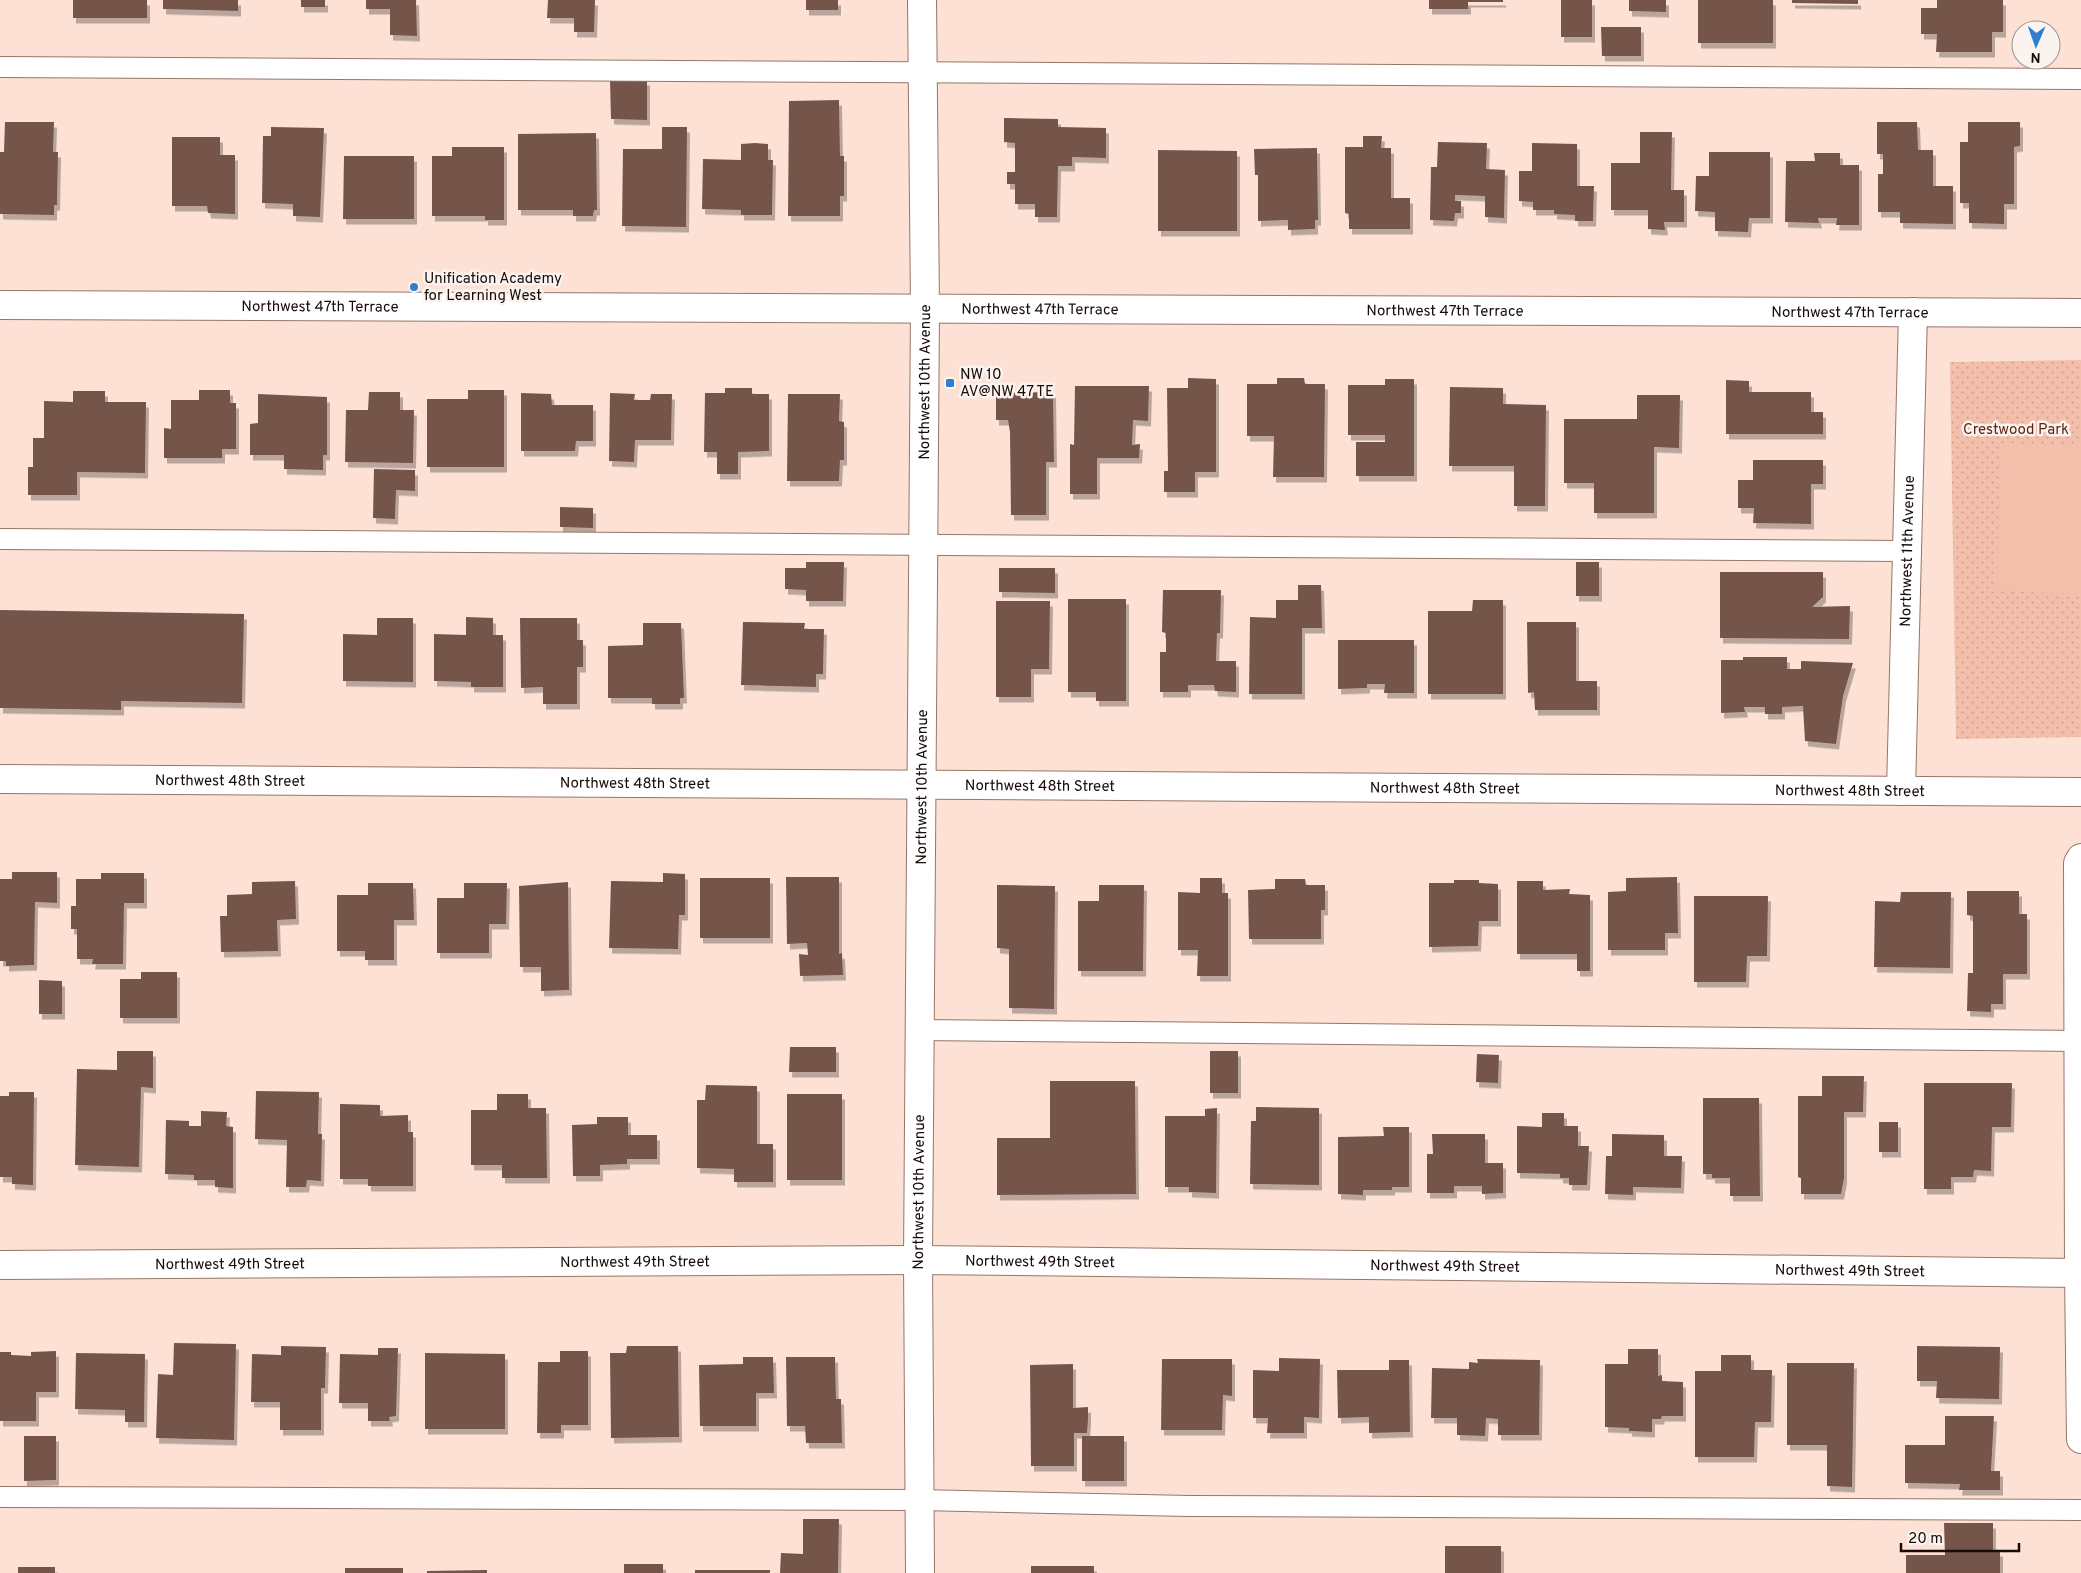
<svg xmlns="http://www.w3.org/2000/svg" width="2081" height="1573" font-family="Overpass,sans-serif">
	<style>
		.park { fill: url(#park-dots) }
		.pitch { fill: #f3bfab }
		.building { fill: #74554a; filter: url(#shadow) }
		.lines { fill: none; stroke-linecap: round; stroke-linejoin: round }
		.service-casing { stroke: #967669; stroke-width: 22 }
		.minor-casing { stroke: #967669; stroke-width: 30 }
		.tertiary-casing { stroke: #967669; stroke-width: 30 }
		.service { stroke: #fff; stroke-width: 20 }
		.minor { stroke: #fff; stroke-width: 28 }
		.tertiary { stroke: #fff; stroke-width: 28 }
		.poi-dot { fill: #317ece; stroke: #faf3f0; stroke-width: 2 }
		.labels { text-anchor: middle; stroke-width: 5; stroke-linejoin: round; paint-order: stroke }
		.poi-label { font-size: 15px; fill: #160b07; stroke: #faf3f0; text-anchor: start }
		.street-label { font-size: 15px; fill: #160b07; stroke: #faf3f0 }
		.park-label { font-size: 15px; fill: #5e2810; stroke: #faf3f0 }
	</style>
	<defs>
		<pattern id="park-dots" width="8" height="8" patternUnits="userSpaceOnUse" patternTransform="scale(1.25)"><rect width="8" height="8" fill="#f3bfab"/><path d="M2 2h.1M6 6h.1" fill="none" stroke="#d0a392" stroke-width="1.8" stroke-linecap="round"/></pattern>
		<filter id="shadow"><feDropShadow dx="3" dy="5.5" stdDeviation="0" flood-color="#0004"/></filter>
	</defs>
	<rect width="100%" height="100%" fill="#fde1d5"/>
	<path class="park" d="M2081,360V737L1956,739L1950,362Z"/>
	<path class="pitch" d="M2001,443L2081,446V594L1996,591Z"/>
	<g class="building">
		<rect x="73" y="0" width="74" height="18"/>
		<path d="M163,0H238V11L163,9Z"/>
		<rect x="301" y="0" width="24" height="7"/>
		<path d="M366,0H416L417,36L390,35V9H366Z"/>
		<path d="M548,0H595L594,32H574V18H547Z"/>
		<rect x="806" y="0" width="32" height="10"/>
		<path d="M1429,0H1503V2H1468V9H1429Z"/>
		<rect x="1561" y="0" width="31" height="37"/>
		<path d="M1629,0H1666V12L1629,11Z"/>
		<rect x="1698" y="0" width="75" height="43"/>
		<path d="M1792,0H1858V4L1792,3Z"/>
		<path d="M1937,0H2003V32H1992V52H1936L1937,34H1921V8H1937Z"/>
		<path d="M1601,27H1641V56H1602Z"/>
		<path d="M610,80H647V120L611,119Z"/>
		<path d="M839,100L840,156H844V196H840V216H788L789,101Z"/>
		<path d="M1004,118L1058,119V127L1106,128V158L1072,157V166H1058L1057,217H1035V204H1015V184H1007V172H1015V143L1004,142Z"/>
		<path d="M5,122H54L53,152H58L57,205H54V215L0,214V152H4Z"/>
		<path d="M1877,122H1917L1918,150H1933V186H1953V224L1900,223V212H1878V174H1883V154H1877Z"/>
		<path d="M1968,122H2020V146L2014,147V204H2004V224L1969,223V203H1960V142H1968Z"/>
		<path d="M271,127L324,128L320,217L293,216V204L262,203L263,136H271Z"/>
		<path d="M662,127H687L686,227L622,226L623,149H662Z"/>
		<path d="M1640,132H1672L1671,190H1684V222H1664L1665,230L1648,229V210H1611V163H1640Z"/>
		<path d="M596,133L597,210H594L593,216H573V210H518V134Z"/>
		<path d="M1363,136H1382L1381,148H1391V198H1410V229H1349V214L1345,213V147H1363Z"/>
		<path d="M172,137H220V155H235V214L208,213L207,206H172Z"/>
		<path d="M1438,142L1487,143L1486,169L1505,170L1504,218L1485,217V196L1455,195V201H1461V213H1455L1454,221L1430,220L1431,167H1437Z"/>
		<path d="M755,143L768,144V160H773L772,215H741V210L702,209L703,159L741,160V144Z"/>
		<path d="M1532,143L1577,144V186H1594L1593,221H1575V215L1554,214V210H1533V202L1519,201V171H1532Z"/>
		<path d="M452,147H504V220H485V216H432V156H452Z"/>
		<path d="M1317,148L1318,220H1315V229L1288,230V220L1258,221V175H1255L1254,149Z"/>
		<path d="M1158,150L1237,151V231H1158Z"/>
		<path d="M1709,152H1770V218H1749L1748,232L1715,231V212L1695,211L1696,176H1709Z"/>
		<path d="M1814,153H1840V165H1859V225H1836L1837,218H1818L1819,223L1785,222L1786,161H1815Z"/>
		<path d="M344,156H414V219H343Z"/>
		<path d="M1188,378L1216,379V472H1195V492H1164V471H1168L1167,388H1188Z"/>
		<path d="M1277,378H1304L1305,384H1325L1324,477H1273L1274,436H1247V384H1277Z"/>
		<path d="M1385,379H1414V476H1356V442H1385V435H1348V385H1385Z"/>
		<path d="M1726,380L1749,381V392H1811V412H1823V434H1726Z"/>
		<path d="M1075,386H1149L1148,421L1133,420L1132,445L1140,444L1139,458H1097V494H1070V444L1074,445Z"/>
		<path d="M1450,387L1503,388V404L1546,405L1545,506H1514V466H1449Z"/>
		<path d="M725,388H752V394H769V451L738,452V474H717V452H704L705,393H725Z"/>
		<path d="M199,390H230V403H236V449H222V458H164V428L171,429V400H199Z"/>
		<path d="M468,390H504V467H427V399H468Z"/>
		<path d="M73,391H105V402H146L145,473L77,472V495H28V467H33V438H44V401L73,402Z"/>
		<path d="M369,392H400V410H414L413,463L345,462L346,410H368Z"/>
		<path d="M1053,392L1054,462H1046V515H1011L1010,432L1008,420H996V393Z"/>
		<path d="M521,393L551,394L552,405H593V441H576L575,451H521Z"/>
		<path d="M610,393L635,394L634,400H650L651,394H672L671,440H635L634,462L609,461Z"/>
		<path d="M258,394L327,397V455H323V470L284,469V455H250V424L258,423Z"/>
		<path d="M788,394H840L839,421L844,422V460H840L839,481H787Z"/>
		<path d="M1637,395H1680L1679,448L1654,447V513H1594V483H1564V419H1637Z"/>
		<path d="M1753,460H1823V484H1811V524L1753,523L1754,508H1738V480H1753Z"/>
		<path d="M374,469L415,470V491L396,490L395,519L373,518Z"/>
		<path d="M560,507L593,508V528L560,527Z"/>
		<path d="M806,562H844L843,601H806V590L785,589V568H806Z"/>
		<rect x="1576" y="562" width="23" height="34"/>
		<path d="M999,568H1055V593L999,592Z"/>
		<path d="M1720,572H1823V597L1812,607L1850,606L1849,639L1720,638Z"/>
		<path d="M1298,585H1321L1322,628H1302V694H1249L1250,617L1276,618V600H1298Z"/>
		<path d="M1163,590H1221L1220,633H1217L1216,661H1236V692L1215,691L1214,685H1188V692H1160V652H1166V633L1162,632Z"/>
		<path d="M1068,599H1126V701H1096V692H1068Z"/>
		<path d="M1473,600H1503V694H1428V611H1472Z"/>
		<path d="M996,601H1050L1049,669H1031V697H996Z"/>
		<path d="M0,610L244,614L242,703L121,701V710L0,708Z"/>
		<path d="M466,617L493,618V635H503V687H471V682L434,681V634L466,635Z"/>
		<path d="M377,618H413V682L343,681V634L377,635Z"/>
		<path d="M520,618H577V640H583V667H577V704H543V687L521,688Z"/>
		<path d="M743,622L805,623L804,629H824L823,674H816V687L741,685Z"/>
		<path d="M1527,622H1576V681H1597V710H1535L1534,692L1528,693Z"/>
		<path d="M643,623H681L684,698H680V704H652V698H608V646L643,645Z"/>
		<path d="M1338,640H1414V693H1384L1385,684H1367V688L1338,689Z"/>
		<path d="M1743,657H1787V669H1801V661L1853,663L1843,696L1836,744L1805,741L1803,706L1782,707V714H1765V707H1744L1745,712L1721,713V660H1743Z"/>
		<path d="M12,872H57V903L35,902L34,965L6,966V961H0V879H12Z"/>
		<path d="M101,873H144V903H124L123,964H92L93,959H77V929H71V906H76V879H101Z"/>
		<path d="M663,873L685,874V915H679L678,949L609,948L611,881L663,882Z"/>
		<path d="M786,877H839V954L842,953L843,975L800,976L799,954L808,955L807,943L787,944Z"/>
		<path d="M1677,877L1678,933H1665V950H1608V892L1626,891V878Z"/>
		<rect x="700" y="878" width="70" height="60"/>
		<path d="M1200,878H1222V893H1228V976H1197L1198,950H1178V892L1200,893Z"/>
		<path d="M1275,879H1305L1306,885H1325V910H1321V939H1249L1248,890L1275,889Z"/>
		<path d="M1454,880H1479V883L1498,884V921H1479L1478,946L1429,947V883H1454Z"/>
		<path d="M295,881L296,919L277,920L278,951L221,952L220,916H227V895L252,894V882Z"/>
		<path d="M1517,881H1543V890L1570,889L1569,894L1590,895V971H1577V954H1517Z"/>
		<path d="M568,882L569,990L541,991V967H520L519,886Z"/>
		<path d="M368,883H413L414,920H394V960H365V951H337V895H368Z"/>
		<path d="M464,883H507L506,924H489V953H437V898H464Z"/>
		<path d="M997,885L1055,886L1054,1009L1009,1008V949L997,948Z"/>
		<path d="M1099,885H1144L1143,971H1078V901H1099Z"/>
		<path d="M1967,891H2019V914H2027V974H2003V1004H1991V1012L1967,1011L1968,973H1973V916L1967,915Z"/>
		<path d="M1901,892H1951L1950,968L1874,967L1875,901L1900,902Z"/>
		<path d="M1694,896H1768L1767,956H1747L1746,982H1694Z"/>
		<path d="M141,972H177V1018H120V979H141Z"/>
		<path d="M39,980L62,981V1014H39Z"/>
		<path d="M790,1047H836V1072H789Z"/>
		<path d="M117,1051H153V1088L141,1087L139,1167L75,1165L77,1069L117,1070Z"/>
		<rect x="1210" y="1051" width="28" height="42"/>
		<path d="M1477,1054L1499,1055L1498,1083L1476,1082Z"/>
		<path d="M1822,1076H1864L1863,1112H1844V1178L1841,1194H1801V1178L1798,1177V1096H1822Z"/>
		<path d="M1050,1081H1135L1136,1194L997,1195V1138H1050Z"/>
		<path d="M1924,1083H2012L2011,1127H1992L1991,1171L1974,1170L1973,1177H1951V1189H1924Z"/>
		<path d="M706,1085L757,1086V1144H773V1182H734V1169L697,1168V1100H705Z"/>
		<path d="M256,1091L319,1092L318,1134H322L321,1181L307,1180L306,1187H286L287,1140L255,1139Z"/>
		<path d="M9,1092H34L33,1185L12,1184V1177H0V1096H9Z"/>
		<path d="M497,1094H528V1108H546L547,1178H502V1165H471V1110H497Z"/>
		<rect x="787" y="1094" width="55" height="86"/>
		<path d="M1703,1098H1759L1760,1196H1730V1178H1712V1174H1703Z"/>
		<path d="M340,1104L380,1105V1116L408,1115V1132H413V1186H368V1179H340Z"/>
		<path d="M1256,1107L1319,1108V1185L1250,1184L1251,1121H1256Z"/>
		<path d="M1217,1108L1216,1193L1189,1192V1187H1165V1116H1205V1109Z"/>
		<path d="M201,1111L227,1112L226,1126L233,1127V1188L215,1187V1180H194V1175L165,1174L166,1120L189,1121V1126H201Z"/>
		<path d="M1542,1113H1564V1126H1578V1146H1589L1587,1185H1569V1178H1560V1174L1517,1173V1126L1542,1127Z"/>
		<path d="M597,1117H628V1135H657V1159H627V1164L600,1165V1176H573L572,1125L597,1124Z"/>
		<rect x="1879" y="1122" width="19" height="30"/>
		<path d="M1383,1127H1409V1187H1392V1190H1363V1195L1338,1194V1137L1384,1136Z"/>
		<path d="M1432,1134H1485V1163H1503V1193L1482,1194V1186H1454V1193H1427V1154H1433Z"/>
		<path d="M1612,1134L1664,1135V1156H1682L1681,1188L1633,1187V1195L1605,1194L1606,1156H1612Z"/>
		<path d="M174,1343L236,1344L234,1440L156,1438L158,1374L173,1375Z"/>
		<path d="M281,1346L326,1347L325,1388H321V1430H280V1402H251L252,1354L281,1355Z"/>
		<path d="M627,1346H678L679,1437L611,1438L610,1353H626Z"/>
		<path d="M1917,1346L2000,1347L1999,1399L1936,1398L1937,1381H1917Z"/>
		<path d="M378,1348H398L396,1416L389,1417L390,1421H368V1403H339L340,1354L378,1355Z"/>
		<path d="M1628,1349H1658V1376L1662,1375V1381L1683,1382V1416H1662L1661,1419H1652V1432L1629,1431V1428L1605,1427V1364H1628Z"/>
		<path d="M56,1351V1392H36V1421H0V1352H11V1355L31,1356V1352Z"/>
		<path d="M560,1351H588V1425H561V1433H537L538,1362H560Z"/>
		<path d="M76,1353L145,1354L144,1422H125V1410L75,1409Z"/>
		<path d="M425,1353L505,1354V1429H425Z"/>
		<path d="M1721,1355H1751V1370H1772L1771,1422H1755L1754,1457H1695V1371H1721Z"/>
		<path d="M743,1357H773L774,1393H756V1426H700L699,1365L743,1364Z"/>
		<path d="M786,1357H835L836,1399H841L842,1443H806L805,1426H787Z"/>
		<path d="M1279,1358L1320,1359L1319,1418L1304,1417V1433H1267L1268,1418H1253V1370L1279,1371Z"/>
		<path d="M1162,1359H1232V1396L1223,1395L1222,1430H1161Z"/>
		<path d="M1477,1359L1540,1360L1539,1435H1498V1419L1486,1418L1485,1436L1457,1435V1418H1431L1432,1368L1469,1369V1362L1478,1363Z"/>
		<path d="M1389,1360H1409L1410,1432L1369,1433V1417L1338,1418L1337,1370H1389Z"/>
		<path d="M1787,1363H1854L1852,1487L1827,1486V1445H1787Z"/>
		<path d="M1073,1364V1408L1088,1407V1420L1087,1433H1074V1466H1031L1030,1365Z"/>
		<path d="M1945,1416H1994L1991,1471H2000V1490H1959L1960,1484L1905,1483V1445H1945Z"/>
		<path d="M24,1436H56V1480L24,1481Z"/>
		<rect x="1082" y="1436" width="42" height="45"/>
		<path d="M803,1519H839L838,1573H780L781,1553L803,1554Z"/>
		<path d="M1944,1523H1993V1551H2000V1573H1906V1555H1945Z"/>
		<rect x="1445" y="1546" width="56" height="27"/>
		<rect x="624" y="1564" width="39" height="9"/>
		<rect x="1031" y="1566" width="63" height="7"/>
		<rect x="18" y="1567" width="37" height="6"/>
		<rect x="345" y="1568" width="58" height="5"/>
		<path d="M487,1570V1573H427V1571Z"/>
		<rect x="695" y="1570" width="75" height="3"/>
	</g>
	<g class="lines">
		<defs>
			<g id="service">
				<path d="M0,67L2081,79"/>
				<path d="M0,539L1907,551"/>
				<path d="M919,1030L2081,1041"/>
				<path d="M0,1497L920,1500L1189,1506L2081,1510"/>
			</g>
			<g id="minor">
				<path id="s1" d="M0,305L2081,313"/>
				<path id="s2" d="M0,779L2081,792"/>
				<path id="s3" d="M1901,791L1913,312"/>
				<path d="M2081,858L2078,863L2079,1273L2081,1439"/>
				<path id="s4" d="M0,1265L918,1260L2081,1273"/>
			</g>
			<g id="tertiary">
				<path id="s5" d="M920,1573L918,1260L925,308L922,0"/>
			</g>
		</defs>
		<use href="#service" class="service-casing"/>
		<use href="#minor" class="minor-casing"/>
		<use href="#tertiary" class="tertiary-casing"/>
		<use href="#service" class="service"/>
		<use href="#minor" class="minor"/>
		<use href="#tertiary" class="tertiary"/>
	</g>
	<g class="poi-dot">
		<circle cx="414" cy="287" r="5"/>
		<rect x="945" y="378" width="10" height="10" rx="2.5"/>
	</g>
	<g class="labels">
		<g class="poi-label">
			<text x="424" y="283">Unification Academy<tspan x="424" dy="17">for Learning West</tspan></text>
			<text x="960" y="379">NW 10<tspan x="960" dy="17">AV@NW 47 TE</tspan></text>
		</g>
		<g class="street-label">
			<text dy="5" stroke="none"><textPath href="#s1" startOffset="320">Northwest 47th Terrace</textPath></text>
			<text dy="5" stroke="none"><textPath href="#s1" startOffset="1040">Northwest 47th Terrace</textPath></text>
			<text dy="5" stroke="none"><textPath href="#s1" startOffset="1445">Northwest 47th Terrace</textPath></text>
			<text dy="5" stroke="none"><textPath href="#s1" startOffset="1850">Northwest 47th Terrace</textPath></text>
			<text dy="5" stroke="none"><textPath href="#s5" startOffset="1191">Northwest 10th Avenue</textPath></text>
			<text dy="5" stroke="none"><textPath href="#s3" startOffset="240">Northwest 11th Avenue</textPath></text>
			<text dy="5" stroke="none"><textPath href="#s2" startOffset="230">Northwest 48th Street</textPath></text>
			<text dy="5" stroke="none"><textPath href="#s2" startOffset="635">Northwest 48th Street</textPath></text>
			<text dy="5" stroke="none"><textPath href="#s5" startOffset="786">Northwest 10th Avenue</textPath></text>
			<text dy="5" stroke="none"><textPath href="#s2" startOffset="1040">Northwest 48th Street</textPath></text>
			<text dy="5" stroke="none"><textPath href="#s2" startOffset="1445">Northwest 48th Street</textPath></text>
			<text dy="5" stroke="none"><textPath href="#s2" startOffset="1850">Northwest 48th Street</textPath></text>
			<text dy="5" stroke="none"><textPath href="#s5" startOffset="381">Northwest 10th Avenue</textPath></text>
			<text dy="5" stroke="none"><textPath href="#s4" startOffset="635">Northwest 49th Street</textPath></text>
			<text dy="5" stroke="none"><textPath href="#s4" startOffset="1040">Northwest 49th Street</textPath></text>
			<text dy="5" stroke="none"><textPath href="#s4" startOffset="230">Northwest 49th Street</textPath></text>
			<text dy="5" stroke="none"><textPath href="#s4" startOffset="1445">Northwest 49th Street</textPath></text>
			<text dy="5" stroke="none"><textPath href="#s4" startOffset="1850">Northwest 49th Street</textPath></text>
		</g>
		<g class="park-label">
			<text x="2016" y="434">Crestwood Park</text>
		</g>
	</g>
	<g transform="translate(2036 45) rotate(182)"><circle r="24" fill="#faf3f0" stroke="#9f9693"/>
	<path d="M0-4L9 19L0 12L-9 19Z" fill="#317ece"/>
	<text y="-8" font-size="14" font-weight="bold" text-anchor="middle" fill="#160b07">N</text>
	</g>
	<path d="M1901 1543v8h118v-8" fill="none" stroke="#160b07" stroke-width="2.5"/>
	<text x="1908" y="1543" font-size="15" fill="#160b07" stroke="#faf3f0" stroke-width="4" paint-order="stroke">20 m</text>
</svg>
